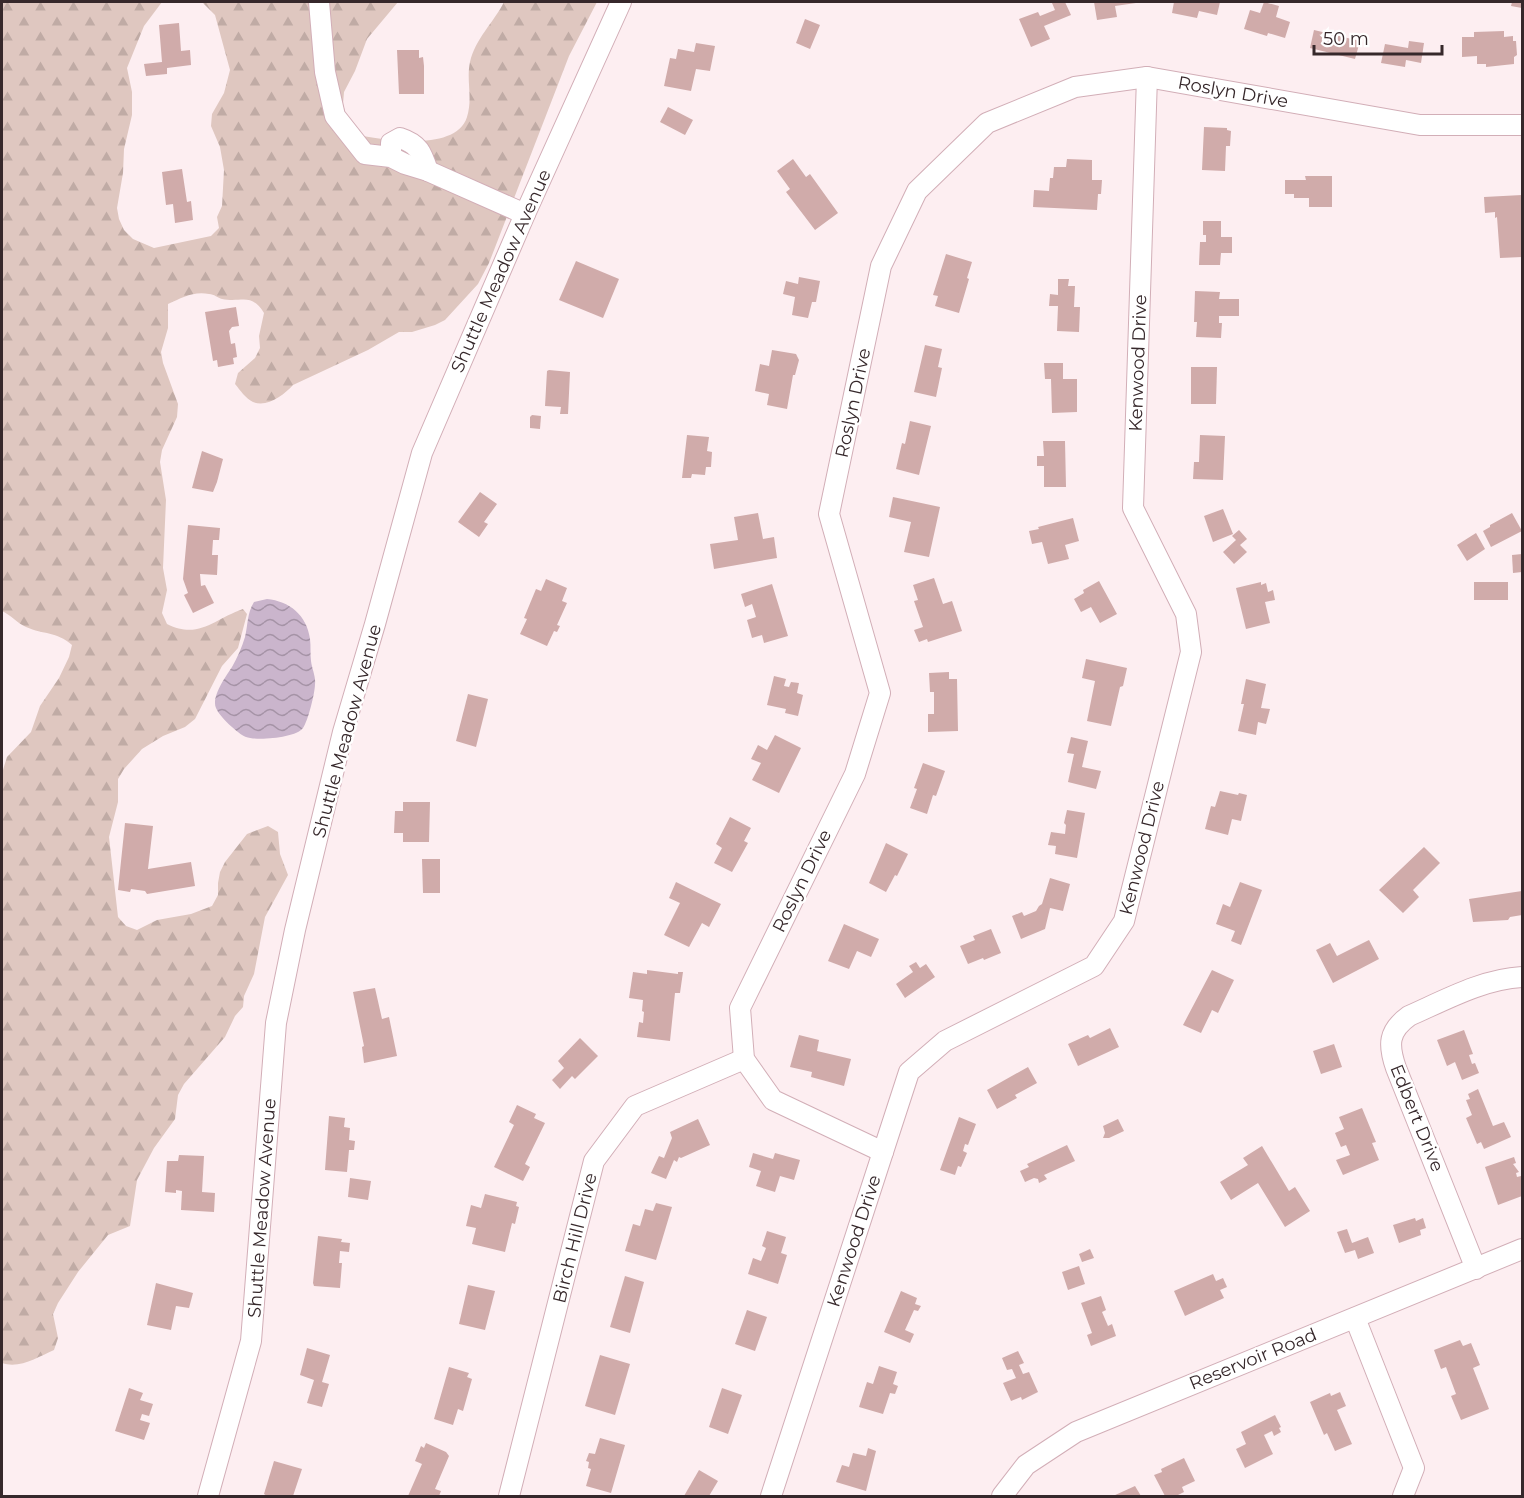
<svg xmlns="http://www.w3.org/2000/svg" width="1524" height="1498" font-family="Montserrat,sans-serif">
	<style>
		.forest { fill: url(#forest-firs) }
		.water { fill: url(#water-waves) }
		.building { fill: #d0abaa }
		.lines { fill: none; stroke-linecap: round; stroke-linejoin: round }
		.minor-casing { stroke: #d2aeb7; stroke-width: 22 }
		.minor { stroke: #fff; stroke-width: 20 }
		.labels { text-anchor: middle; stroke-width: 5; stroke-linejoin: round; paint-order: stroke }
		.street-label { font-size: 18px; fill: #36282b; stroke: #fff }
	</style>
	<defs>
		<pattern id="forest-firs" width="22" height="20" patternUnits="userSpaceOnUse" patternTransform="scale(1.5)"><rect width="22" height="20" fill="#dfc7c0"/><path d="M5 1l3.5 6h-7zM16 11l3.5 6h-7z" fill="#c0aba5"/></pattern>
		<pattern id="water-waves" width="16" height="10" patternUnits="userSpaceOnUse" patternTransform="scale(1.5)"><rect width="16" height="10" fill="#cab5cc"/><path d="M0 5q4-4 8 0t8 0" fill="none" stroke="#a593a6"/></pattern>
	</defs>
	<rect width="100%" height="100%" fill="#fdeef1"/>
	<path class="forest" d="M2,2H162L144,26L127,68L132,92V115L124,149L123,173L117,208L119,219L124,230L133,239L154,248L211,236L219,228L217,217L222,206L224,170L220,147L211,126L212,114L224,93L230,70L215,15L202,2H398L367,39L355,71L344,92L343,104L346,115L358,135C385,140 456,152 467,117C473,98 466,80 470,62C475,39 494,22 504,2H597L569,56L489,263L478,284L445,320L435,325L412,332H399L368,350L293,385C284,395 267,408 253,402C246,399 240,390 235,384L238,373L255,358L260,348L259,336L264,313C251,292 242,303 222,299C218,298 214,294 209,294C193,291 182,298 168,304V328L161,352L163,363L178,404L177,417L162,450L160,462L166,500L163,568L167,590L162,613L167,624C199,640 214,619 243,609L247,614L238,648L222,666L195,719L185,727L163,736L142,749L124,769L118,779V802L109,837L118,917L126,926L137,930L157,920L191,914L212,906L218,895V883L220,872L225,862L247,834L268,826L278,832L280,854L288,875L265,917L254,974L244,996L243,1007L235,1016L225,1037L184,1084L178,1095L175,1119L154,1148L137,1180L130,1226L108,1235L78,1272L58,1303L53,1314L58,1338L54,1350C38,1357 20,1369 2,1363V773L7,757L31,732L40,706L59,678L69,657L72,645C56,631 44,635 26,627C17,623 11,615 2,611Z"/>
	<path class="water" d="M267,599C289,601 307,615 310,639C311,646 310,654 311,661C312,669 316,677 315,684C315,693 308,721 303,728C296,738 256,741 246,737C238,734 219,716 216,708C211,697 226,676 232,667C237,658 242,647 245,637C248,625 247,613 254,602Z"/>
	<g class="building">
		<path d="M1057,2H1065L1071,15L1044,26L1050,39L1031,47L1019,19L1038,12L1040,16L1055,10L1052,3Z"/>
		<path d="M1094,2H1136V3L1115,6L1117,17L1097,20Z"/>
		<path d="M1174,2H1220L1217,15L1199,11L1197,18L1172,13Z"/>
		<path d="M1264,2L1279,6L1276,17L1290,22L1285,38L1268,33L1267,36L1244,29L1250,10L1260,13Z"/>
		<path d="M1512,2H1522V8L1511,6Z"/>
		<path d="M805,19L820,25L810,49L796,43Z"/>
		<path d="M179,23L181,51L190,50L191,65L167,68V74L146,76L144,64L162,62L159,25Z"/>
		<path d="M1314,30L1360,41L1355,59L1310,48Z"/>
		<path d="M1504,31V37L1513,36V41H1516L1517,55L1514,57V64L1486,67V64H1477V56L1462,57V37H1474V32Z"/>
		<path d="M1409,41L1424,43L1421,63L1406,60L1405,67L1381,63L1385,44L1408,48Z"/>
		<path d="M696,43L715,46L710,71L696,69L691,91L664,86L670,58L676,59L678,49L694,52Z"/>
		<path d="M397,50H419V58L423,57L424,66V94H399Z"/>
		<path d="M668,107L693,120L685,135L660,122Z"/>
		<path d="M1204,127L1227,128V130L1231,131L1230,146H1226L1225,171L1202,170Z"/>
		<path d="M793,159L806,177L810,174L838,213L815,230L786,192L790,189L777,171Z"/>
		<path d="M1067,159L1092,160V180H1102L1101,194H1098L1097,210L1033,207L1034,190L1049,191L1050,178H1053L1054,167H1066Z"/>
		<path d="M182,169L187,202L191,201L193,220L175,223L173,204L166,205L162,172Z"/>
		<path d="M1305,176H1332V207H1309V198H1294V194H1285V180H1306Z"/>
		<path d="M1522,195V257L1500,258L1497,217L1495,218V212L1485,213L1484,197Z"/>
		<path d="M1203,221H1221V237H1232V253H1221L1220,265H1199L1200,242H1206V235H1203Z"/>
		<path d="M946,254L972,262L967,278L969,279L959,313L935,306L938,296L933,295Z"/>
		<path d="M576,261L619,279L603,318L559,300Z"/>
		<path d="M799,277L820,281L816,302H812L808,318L792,315L795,297L783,294L786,281L798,284Z"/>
		<path d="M1058,279H1069L1068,286H1075L1074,307H1080L1079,332L1057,331L1058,306H1049L1050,294L1058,295Z"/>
		<path d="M1195,291L1220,292L1219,299H1239V316H1219V323H1222L1221,338L1196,337L1197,322H1194Z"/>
		<path d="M236,307L239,326L232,327L229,331L231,344L235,343L237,357L233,358L234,364L218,367L217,360L213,361L205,312Z"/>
		<path d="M925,345L942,349L938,367L942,368L936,397L914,392Z"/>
		<path d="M772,350L796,354L799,360L795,375H793L787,409L767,405L769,394L755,391L760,364L769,366Z"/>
		<path d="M1044,363H1063V379H1077V412L1052,413L1051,379H1045Z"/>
		<path d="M1191,367H1217L1216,404H1191Z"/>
		<path d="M549,370L570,372L568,414H560L561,407L545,406L547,371Z"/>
		<path d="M532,415L541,416L540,429L530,428V417Z"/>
		<path d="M910,421L931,426L919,475L896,469L902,443L905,444Z"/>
		<path d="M687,435L709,437L707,451L712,452L711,467H706L705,475L692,474L691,478H682Z"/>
		<path d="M1200,435L1225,436L1223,480L1193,479L1194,462H1199Z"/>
		<path d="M1043,441H1065L1066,487H1044V466H1037V456H1044Z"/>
		<path d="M202,451L223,459L217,482L213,492L192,488Z"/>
		<path d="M480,492L497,504L484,522L488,524L479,537L458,522Z"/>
		<path d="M893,497L940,507L929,557L904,552L911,522L889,517Z"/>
		<path d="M1223,509L1233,534L1213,542L1204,516Z"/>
		<path d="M758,513L763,539L774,537L777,558L714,569L710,544L738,540L734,517Z"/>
		<path d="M1512,513L1522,531L1491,547L1483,531L1490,527V525Z"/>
		<path d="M1073,518L1079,541L1065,545L1069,559L1048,564L1042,542L1032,544L1029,531L1039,529L1038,527Z"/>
		<path d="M188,525L220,528L219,540H213L212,555H218L217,575L200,574L201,586L205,585L214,603L193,613L184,595L188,593L183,579Z"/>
		<path d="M1239,530L1247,539L1240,545L1247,552L1234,564L1223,552L1236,540L1232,536Z"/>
		<path d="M1476,533L1485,549L1467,561L1457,545Z"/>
		<path d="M1522,554V572L1513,573L1512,555Z"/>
		<path d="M934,578L943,604L952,601L962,631L928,642L927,639L919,642L914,630L923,627L914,601L918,600L913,585Z"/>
		<path d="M546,579L567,588L562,601L567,603L557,625L560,626L557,632L554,631L547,646L520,634L527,619L524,618L536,589L541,591Z"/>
		<path d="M1099,581L1117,614L1100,623L1091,607L1081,612L1074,599L1084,593L1083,590Z"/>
		<path d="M1261,582V585L1266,583L1268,592L1273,590L1275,600L1265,602L1270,623L1246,629L1236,588Z"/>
		<rect x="1474" y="582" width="34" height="18"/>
		<path d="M772,584L788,636L764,643L762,635L752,638L747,620L756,617L752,604L745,607L741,594Z"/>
		<path d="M1086,659L1127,668L1123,686L1120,687L1111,726L1087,721L1095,681L1082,678Z"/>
		<path d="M949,672V679H957L958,731L928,732V714H934V692H930L929,673Z"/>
		<path d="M774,676L786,679L784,686L789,687L791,682L799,683L797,693L803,695L798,716L785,713L786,709L767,705Z"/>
		<path d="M1246,679L1266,684L1261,708L1270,709L1266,724L1258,722L1256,735L1238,731L1244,704H1241Z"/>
		<path d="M468,694L488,699L476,747L456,741Z"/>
		<path d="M775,735L801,748L779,793L752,780L761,763L751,759L758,745L767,750Z"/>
		<path d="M1071,737L1088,741L1082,767L1101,771L1096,789L1068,782L1074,754L1067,753Z"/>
		<path d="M923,763L945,771L936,796L933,795L927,814L910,808L917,789L914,788Z"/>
		<path d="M1220,791L1238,795L1239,793L1247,795L1241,821L1232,819L1228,835L1205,829L1211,806L1215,807Z"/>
		<path d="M403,802H430L429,842H403V833H394L395,811H403Z"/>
		<path d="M1067,810L1085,813L1077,858L1055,854L1056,846L1048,845L1051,832L1065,834L1066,825L1064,823Z"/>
		<path d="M730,817L751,828L744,841L748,843L732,872L714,863L722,848L716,844Z"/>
		<path d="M125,823L153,826L148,869L191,862L195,886L147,894L145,891L131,889L130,892L118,890Z"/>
		<path d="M886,843L908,854L897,876L895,875L886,892L869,883Z"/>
		<path d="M1424,847L1440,863L1413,890L1419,897L1403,913L1379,890Z"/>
		<path d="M422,859H440V893H423Z"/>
		<path d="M1050,878L1070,884L1063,911L1050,908L1045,929L1021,939L1012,916L1022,912L1024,916L1036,911L1039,906L1042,904Z"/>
		<path d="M676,882L721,904L709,927L702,923L689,947L664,935L680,903L669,898Z"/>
		<path d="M1240,882L1262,890L1241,945L1231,941L1235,931L1216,924L1223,904L1230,907Z"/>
		<path d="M1522,891V915L1510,917L1508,920L1473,922L1469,899Z"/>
		<path d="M844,924L879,939L871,957L857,951L849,969L828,961Z"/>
		<path d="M991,929L1001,953L984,960L983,958L968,964L960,946L975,940L973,936Z"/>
		<path d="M1369,940L1379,959L1333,983L1316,950L1330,943L1337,956Z"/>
		<path d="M916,962L920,968L926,964L935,977L905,998L896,984L913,972L909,966Z"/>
		<path d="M647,970L678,974V972H683L680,993H675L670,1041L637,1037L639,1022L643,1023L644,1012L642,1011L643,1000L629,998L633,972L647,974Z"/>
		<path d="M1212,970L1234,980L1218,1013L1212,1010L1201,1033L1183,1025Z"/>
		<path d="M375,988L382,1019L389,1017L397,1056L364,1063L362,1047L364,1046L353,992Z"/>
		<path d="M1110,1028L1119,1047L1078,1066L1068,1044L1088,1035L1090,1038Z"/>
		<path d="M1464,1030L1473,1054L1469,1055L1472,1064L1475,1063L1479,1073L1462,1080L1455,1062L1447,1066L1437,1040Z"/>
		<path d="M799,1035L819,1040L817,1051L851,1059L844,1086L811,1077L812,1072L790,1067Z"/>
		<path d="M580,1038L598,1056L575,1079L572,1076L560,1089L552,1080L564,1068L558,1061Z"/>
		<path d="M1334,1044L1342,1067L1321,1074L1313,1051Z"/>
		<path d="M1028,1067L1037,1083L1015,1095L1017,1098L997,1109L987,1090Z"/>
		<path d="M1478,1089L1493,1126L1504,1122L1511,1137L1484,1149L1481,1142L1477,1144L1466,1118L1472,1115L1466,1100L1470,1099L1468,1094Z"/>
		<path d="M517,1105L536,1114L534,1118L545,1123L525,1164L530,1167L523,1181L494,1167L514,1125L509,1122Z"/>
		<path d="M1362,1108L1376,1142L1372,1143L1379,1160L1343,1175L1336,1160L1350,1155L1346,1145L1341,1147L1335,1133L1344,1129L1339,1117Z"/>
		<path d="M329,1116L345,1118L344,1127L350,1128L349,1140L355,1141L354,1150H349L347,1172L325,1170Z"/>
		<path d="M959,1117L976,1124L968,1145L965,1144L963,1151L967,1153L961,1167L958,1166L955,1175L940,1170Z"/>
		<path d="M698,1119L710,1145L681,1158L679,1157L677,1162L674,1160L666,1179L651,1173L659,1156L664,1158L672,1138L670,1132Z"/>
		<path d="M1118,1119L1124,1131L1109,1138H1103L1105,1133L1103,1126Z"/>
		<path d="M1067,1145L1075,1161L1044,1175L1047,1179L1039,1183L1038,1179L1034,1178L1025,1182L1020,1171L1029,1167L1027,1164Z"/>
		<path d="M1262,1146L1289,1191L1295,1187L1310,1211L1285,1227L1258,1183L1231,1200L1220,1182L1248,1165L1243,1158Z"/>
		<path d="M753,1153L773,1159L775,1153L800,1160L794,1180L780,1176L775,1192L756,1186L761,1171L749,1167Z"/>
		<path d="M179,1155L204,1156L202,1192L215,1193L214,1212L181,1210L182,1191L176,1190V1193L165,1192L167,1161H178Z"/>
		<path d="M1514,1157L1516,1163L1513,1164L1519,1172L1516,1173L1517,1177L1521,1176L1522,1182V1196L1498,1205L1485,1167Z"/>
		<path d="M350,1178L371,1181L368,1200L348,1197Z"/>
		<path d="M485,1194L517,1202L516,1206L519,1207L515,1224L512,1223L505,1252L472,1244L476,1228L466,1226L471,1205L481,1208Z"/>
		<path d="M656,1203L672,1207L656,1260L625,1251L633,1224L640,1226L645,1209L653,1211Z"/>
		<path d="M1415,1218L1416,1221L1423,1218L1426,1228L1420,1230L1421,1235L1399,1243L1393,1225Z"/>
		<path d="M1347,1229L1352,1243L1368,1237L1374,1253L1358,1259L1355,1250L1345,1253L1337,1232Z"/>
		<path d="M767,1231L786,1237L781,1253L787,1255L778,1284L748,1274L753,1258L761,1261L766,1248L762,1246Z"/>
		<path d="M318,1236L342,1239L341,1242L350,1243L349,1252L340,1251L339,1263H342L340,1288L314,1286L313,1283Z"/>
		<path d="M1090,1249L1094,1258L1082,1262L1079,1254Z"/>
		<path d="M1079,1266L1085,1284L1068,1290L1062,1272Z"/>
		<path d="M1213,1274L1216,1281L1223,1278L1227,1287L1220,1290L1224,1298L1185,1316L1174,1291Z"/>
		<path d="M625,1276L644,1282L630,1333L610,1327Z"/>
		<path d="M156,1283L193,1293L189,1308L176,1306L171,1330L147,1325Z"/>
		<path d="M468,1285L495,1291L485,1330L459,1324Z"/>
		<path d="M901,1291L917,1298L915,1304L921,1306L918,1311L914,1310L905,1330L914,1334L910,1343L884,1332Z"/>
		<path d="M1101,1296L1106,1310L1102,1312L1108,1326L1112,1324L1116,1336L1091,1346L1087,1335L1092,1333L1081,1303Z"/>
		<path d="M747,1310L767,1317L755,1351L735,1344Z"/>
		<path d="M1460,1340L1463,1346L1471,1343L1480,1365L1473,1368L1489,1409L1461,1420L1451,1396L1456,1394L1446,1367L1441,1369L1434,1350Z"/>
		<path d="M307,1348L330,1355L322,1382L329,1384L322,1407L307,1403L314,1380L300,1375Z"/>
		<path d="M1018,1351L1024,1363L1019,1365L1023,1374L1029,1372L1038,1392L1022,1400L1021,1397L1011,1401L1003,1383L1016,1378L1012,1369L1007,1370L1002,1358Z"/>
		<path d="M600,1355L630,1364L615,1415L585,1406Z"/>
		<path d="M879,1366L897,1372L893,1384L898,1386L895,1394L890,1393L883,1414L859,1407L867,1382L873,1384Z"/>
		<path d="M449,1367L469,1373L467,1377L472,1379L463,1411L458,1409L453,1425L434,1419Z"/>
		<path d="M129,1388L143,1393L140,1400L153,1404L149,1416L142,1414L140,1420L150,1423L144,1440L115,1431Z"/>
		<path d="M722,1388L742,1395L728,1434L709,1427Z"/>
		<path d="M1340,1392L1346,1406L1337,1410L1352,1444L1335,1451L1327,1433L1324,1435L1310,1402L1330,1393L1331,1396Z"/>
		<path d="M1275,1415L1281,1427L1279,1428L1281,1432L1274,1436L1272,1431L1264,1435L1273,1454L1245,1468L1236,1449L1246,1444L1241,1432Z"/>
		<path d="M600,1438L625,1445L611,1493L586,1486L591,1469L588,1468L589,1462L586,1461L589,1453L595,1454Z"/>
		<path d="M426,1443L446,1452L449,1456L435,1489L441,1491L439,1496H408L422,1464L415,1461L421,1446L424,1448Z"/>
		<path d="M868,1448L876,1451L866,1491L836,1482L842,1465L849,1467L853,1453L866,1456Z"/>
		<path d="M1184,1458L1195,1481L1182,1487L1184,1492L1176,1496H1165L1154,1475L1162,1472L1161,1469Z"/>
		<path d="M274,1461L302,1469L293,1496H267L264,1494Z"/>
		<path d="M699,1470L718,1481L709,1496H684Z"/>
		<path d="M1135,1486L1141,1496H1113Z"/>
	</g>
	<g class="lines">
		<defs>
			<g id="minor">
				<path d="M319,2L325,72L335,116L365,154L391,157L405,164L428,171L525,214"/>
				<path d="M391,157V143L400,138C419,144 422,153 428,171"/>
				<path d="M883,1152L773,1100L744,1059L740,1008L855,774L880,693L829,514L881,266L917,191L987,123L1075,87L1147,77L1420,125H1522"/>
				<path d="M1476,1269L1396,1068C1388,1045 1388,1031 1409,1016C1445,1000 1483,979 1522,977"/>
				<path d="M1355,1318L1414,1468L1403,1496"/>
				<path d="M208,1496L251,1341L276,1023L295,930L343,732L375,624L422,453L525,214L621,2"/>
				<path d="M509,1496L594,1161L635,1106L744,1059"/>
				<path d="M771,1496L909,1072L945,1041L1094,966L1124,921L1191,652L1186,614L1133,508L1147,77"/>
				<path d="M1002,1496L1026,1465L1076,1432L1522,1249"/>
			</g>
		</defs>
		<use href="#minor" class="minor-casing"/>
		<use href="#minor" class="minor"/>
	</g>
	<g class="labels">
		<g class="street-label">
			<text transform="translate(1233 92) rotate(10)" y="6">Roslyn Drive</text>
			<text transform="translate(501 271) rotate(-66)" y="6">Shuttle Meadow Avenue</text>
			<text transform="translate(1138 363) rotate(-88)" y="6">Kenwood Drive</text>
			<text transform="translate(853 403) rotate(-78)" y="6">Roslyn Drive</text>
			<text transform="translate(347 731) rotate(-75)" y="6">Shuttle Meadow Avenue</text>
			<text transform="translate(1142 848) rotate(-76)" y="6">Kenwood Drive</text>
			<text transform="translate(802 881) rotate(-64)" y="6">Roslyn Drive</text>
			<text transform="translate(1417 1118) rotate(68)" y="6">Edbert Drive</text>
			<text transform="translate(262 1208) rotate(-86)" y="6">Shuttle Meadow Avenue</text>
			<text transform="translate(575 1238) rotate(-76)" y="6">Birch Hill Drive</text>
			<text transform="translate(854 1241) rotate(-72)" y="6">Kenwood Drive</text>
			<text transform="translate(1253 1359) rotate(-22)" y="6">Reservoir Road</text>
		</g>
	</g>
	<rect width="1524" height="1498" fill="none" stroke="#36282b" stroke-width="6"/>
	<path d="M1314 45v9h128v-9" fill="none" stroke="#36282b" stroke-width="3"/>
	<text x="1323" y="45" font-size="18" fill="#36282b" stroke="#ffffff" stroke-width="4.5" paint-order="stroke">50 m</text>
</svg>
